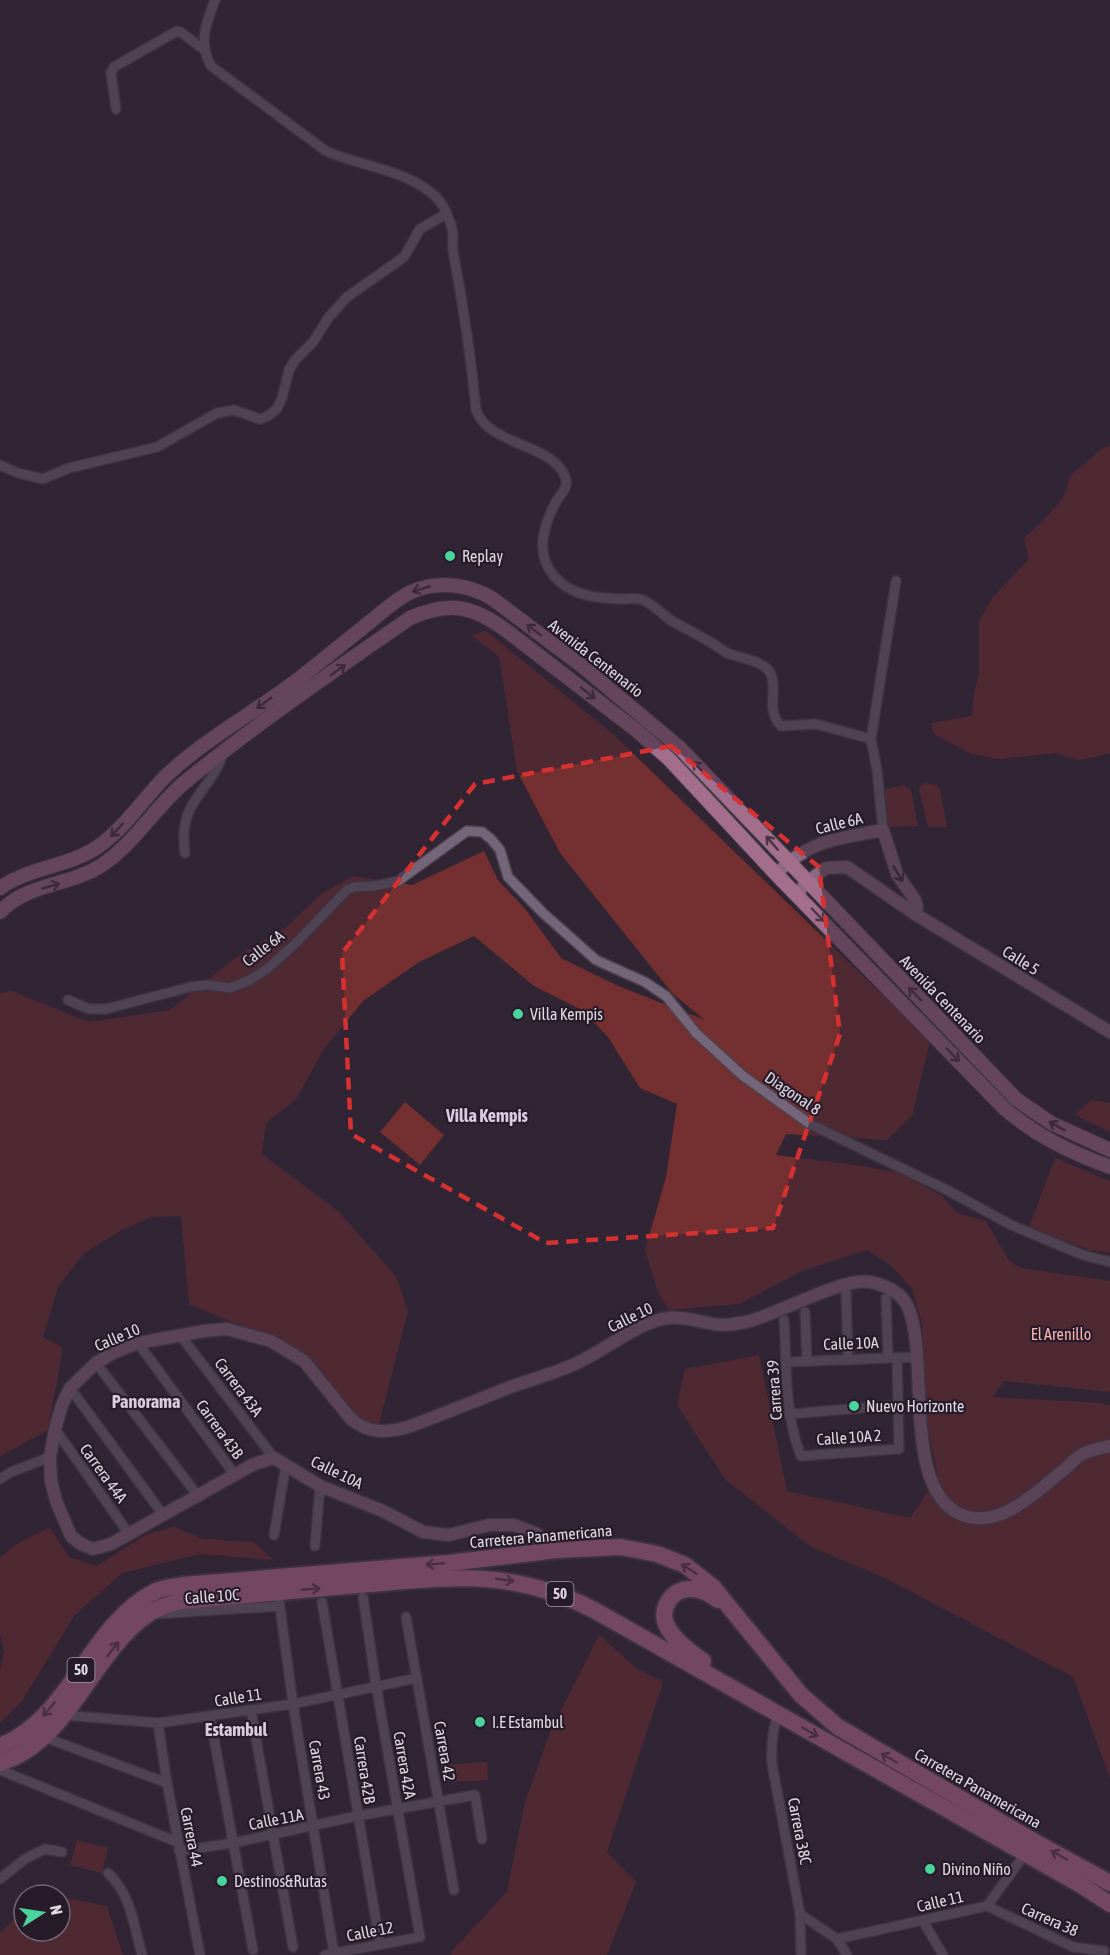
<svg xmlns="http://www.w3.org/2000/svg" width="1110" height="1955" font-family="'Asap Condensed',sans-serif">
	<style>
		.green { fill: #742f30 }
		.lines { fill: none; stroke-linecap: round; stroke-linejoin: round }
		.street-casing { stroke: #4d434f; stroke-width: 12 }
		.secondary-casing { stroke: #4d434f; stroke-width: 15 }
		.primary-casing { stroke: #4d434f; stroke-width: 16 }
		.highway-casing { stroke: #4d434f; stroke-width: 20 }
		.street { stroke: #746678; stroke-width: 9 }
		.secondary { stroke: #8c6982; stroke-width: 12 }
		.primary { stroke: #a36d8c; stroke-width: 14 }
		.highway { stroke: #c37199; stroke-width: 16 }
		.oneway { stroke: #4c3447 }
		.oneway2 { stroke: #402e40 }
		.oneway3 { stroke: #653d56 }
		.marked { fill: none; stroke: #d63131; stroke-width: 4.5; stroke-dasharray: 12 8; stroke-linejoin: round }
		.poi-dot { fill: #4ad49c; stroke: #271b2a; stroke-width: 2 }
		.labels { text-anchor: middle; stroke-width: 4.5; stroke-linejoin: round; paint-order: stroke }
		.shield { fill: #271b2a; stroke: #a89fab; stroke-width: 1.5 }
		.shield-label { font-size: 15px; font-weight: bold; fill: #e0d8e2 }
		.poi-label { font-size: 16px; fill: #e0d8e2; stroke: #271b2a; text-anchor: start }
		.street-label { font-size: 16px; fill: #e0d8e2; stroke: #271b2a }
		.park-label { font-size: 16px; fill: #fab6b4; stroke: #271b2a }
		.neighbourhood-label { font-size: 18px; font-weight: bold; fill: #dacbdf; stroke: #271b2a }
	</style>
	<rect width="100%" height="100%" fill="#312534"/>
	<g class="green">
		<path d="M1110,446V753L1082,760L1072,759L1056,753L999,759L972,754L934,734L931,723L972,716L973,700L979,672V621L993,597L1029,559L1024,538L1043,521L1063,498L1071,475L1103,448Z"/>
		<path d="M486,631L613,734L930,1041L912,1116L887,1140L786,1134L776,1155L863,1166L899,1173L942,1196L957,1213L986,1221L1009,1261L1020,1268L1110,1281V1392L1004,1381L992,1397L1102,1403L1110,1406V1778L1073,1677L883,1577L811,1547L725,1479L677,1405L685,1369L759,1355L787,1491L910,1518L938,1477L928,1429L922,1324L912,1288L889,1264L866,1250L802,1271L739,1304L669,1310L658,1292L645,1250L666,1177L677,1104L640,1088L608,1037L582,1010L534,986L474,936L419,962L363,1001L324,1049L296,1099L266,1123L262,1154L338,1211L396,1276L408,1311L379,1424L353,1416L329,1389L272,1339L189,1304L181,1216L152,1217L122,1230L84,1253L58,1287L43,1337L62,1347C60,1375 52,1402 48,1430L0,1456V993L11,991L89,1022L170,1010L234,959L288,926L321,894L353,876L412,885L484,851L498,880L526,910L561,958L618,986L705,1020L673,994L560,853L517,771L499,657L471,635Z"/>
		<path d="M926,783L937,785L940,790L947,827H928L919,789L921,785Z"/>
		<path d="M903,785L911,790L918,826L888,827L883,790Z"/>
		<path d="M1091,1100L1110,1103V1132L1075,1115Z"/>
		<path d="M405,1102L444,1135L420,1165L380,1132Z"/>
		<path d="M1055,1158L1110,1181V1253L1090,1250L1029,1227Z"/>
		<path d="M175,1527L202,1539L254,1542L273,1560L200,1554L122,1573L74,1616L22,1701L0,1723V1672L4,1652L0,1633V1558C15,1543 30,1536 50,1528L69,1557L97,1566L147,1534Z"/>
		<path d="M599,1635L639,1670L663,1682L607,1852L636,1882L607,1955H451L452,1951L507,1892L525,1802L551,1730Z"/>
		<path d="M487,1762L488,1780L447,1782L446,1765Z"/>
		<path d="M77,1840L108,1848L102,1873L70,1865Z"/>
		<path d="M60,1897L107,1906L123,1955H0V1933L13,1920L24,1914V1931H60Z"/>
	</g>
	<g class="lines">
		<defs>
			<g id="street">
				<path d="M215,0C206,24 198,42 211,66L326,151C362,167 405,169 435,196C444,204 451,222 453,233C453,239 452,245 453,251C463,304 471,357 476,410C488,443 540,443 560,468C564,473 567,478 566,485C565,491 560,495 557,500C544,524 534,553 554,576C571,596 596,598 620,599C627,599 636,598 643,600C654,605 662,614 672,621C684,628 697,634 708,641C715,644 721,650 727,653C739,658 761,660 769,671C780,688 764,709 781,726L816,724L871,739L877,770L883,830"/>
				<path d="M116,109L111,73L114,67L177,31L182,33L203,49"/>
				<path d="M0,465L18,473L43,479L69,468L157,447L217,413L234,410L260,419L268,416L277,409L282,398L289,370L295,360L313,342L329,317L347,297L404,257L420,229L446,214"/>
				<path d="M871,739L896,581"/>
				<path d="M185,853C177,799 211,794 224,751"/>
				<path d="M68,1000L89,1009H106L190,987L208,985L230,988L248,981L267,969L295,944L347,890L354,887L375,886L398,881L467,831L482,832L491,839L500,850L508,877L543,913L596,960L645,982L666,996L696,1033L743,1076L810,1124L949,1191L1011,1225L1083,1255L1110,1262"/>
				<path d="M846,1288L848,1360"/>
				<path d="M886,1298L888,1358"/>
				<path d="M805,1312L807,1361"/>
				<path d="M784,1320C787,1365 784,1414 801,1456L899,1449L897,1358"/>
				<path d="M180,1335L274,1458"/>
				<path d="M138,1343L235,1475"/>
				<path d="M787,1362L917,1357"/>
				<path d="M96,1363L199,1497"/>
				<path d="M70,1388L164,1516"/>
				<path d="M789,1414L899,1405"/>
				<path d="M55,1429L129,1534"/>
				<path d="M0,1479L11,1472L50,1457"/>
				<path d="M274,1535L286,1464"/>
				<path d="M315,1546L320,1486"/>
				<path d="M278,1592L293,1704L334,1954"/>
				<path d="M322,1602L380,1944"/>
				<path d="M155,1614L280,1606"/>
				<path d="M406,1617L454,1890"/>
				<path d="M251,1710L293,1947"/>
				<path d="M778,1714C772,1731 771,1746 772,1764L800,1914L801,1955"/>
				<path d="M64,1715L158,1723L293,1704L417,1678"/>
				<path d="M210,1717L253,1950"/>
				<path d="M158,1723L167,1783L200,1955"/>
				<path d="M44,1737L167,1783"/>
				<path d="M0,1770L177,1842"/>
				<path d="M179,1851L233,1843L357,1816L475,1795L482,1839"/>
				<path d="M108,1873C131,1894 134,1926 142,1955"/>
				<path d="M0,1879L25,1859L45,1849L62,1852"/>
				<path d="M987,1906L1073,1947L1104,1951"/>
				<path d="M800,1914L837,1939L847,1955"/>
				<path d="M923,1921L943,1955"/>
				<path d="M837,1939L987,1906L1025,1854"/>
				<path d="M325,1955L420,1937L376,1685L363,1597"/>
			</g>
			<g id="secondary">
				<path d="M776,874C811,839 837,839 883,830L897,874L915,900L917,907L915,914"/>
				<path d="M797,894L807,882L826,868L847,867L915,914L1110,1032"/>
				<path d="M557,1550L550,1543L535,1533L514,1525H489L449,1535L423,1532L383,1511L320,1486L274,1458L254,1464L111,1544L93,1549L81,1544L71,1536L56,1501L51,1481L50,1457L55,1429L62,1405L70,1388L96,1363L113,1353L138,1343L204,1331L227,1329L271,1341L304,1361L351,1419C369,1434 386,1433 408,1427C443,1414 478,1400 513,1386C534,1379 555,1373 575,1364C604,1351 631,1327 662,1319C682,1314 703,1324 723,1325C730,1325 739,1323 746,1322C777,1315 842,1277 870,1282C885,1285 901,1292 908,1307C931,1360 899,1499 968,1517C1004,1526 1039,1489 1065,1469C1071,1464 1076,1457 1083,1454C1092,1449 1100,1448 1110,1446"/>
			</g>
			<g id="primary">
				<path d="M0,888C30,866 73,867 103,843C128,824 145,796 168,774C208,737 257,711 300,678C324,659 347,640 371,621C384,611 396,599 411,592C438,580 469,584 493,599L582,666L680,748L1016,1099L1051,1123L1110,1150"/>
				<path d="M0,912C27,883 70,886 102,865C135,843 155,807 185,782C257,723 334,671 410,618C449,601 472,605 507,631L636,730L669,759L776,874L1005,1109C1038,1137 1070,1152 1110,1167"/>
			</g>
			<g id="highway">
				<path d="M703,1661C690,1652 672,1639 666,1624C663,1617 664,1608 668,1602C680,1582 703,1588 718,1600"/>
				<path d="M0,1746C71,1719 89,1624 156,1591C164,1587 174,1587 183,1585L449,1563L557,1550L621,1547L657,1554L685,1565L713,1587L801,1695L838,1727L1035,1842L1110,1883"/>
				<path d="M0,1763C69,1742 91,1654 147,1615C158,1607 169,1604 181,1601C240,1596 299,1590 358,1585C449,1578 509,1567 594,1610L1081,1885L1110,1904"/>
			</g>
		</defs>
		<use href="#street" class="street-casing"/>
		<use href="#secondary" class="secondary-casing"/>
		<use href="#primary" class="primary-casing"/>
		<use href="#highway" class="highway-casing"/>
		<use href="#street" class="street"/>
		<use href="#secondary" class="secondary"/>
		<use href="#primary" class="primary"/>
		<use href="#highway" class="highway"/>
	</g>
	<defs><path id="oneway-shaft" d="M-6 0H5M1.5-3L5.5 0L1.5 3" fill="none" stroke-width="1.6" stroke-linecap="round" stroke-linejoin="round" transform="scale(1.5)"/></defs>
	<g class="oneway">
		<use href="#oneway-shaft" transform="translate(421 589) rotate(164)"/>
		<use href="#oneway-shaft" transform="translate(534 630) rotate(-143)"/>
		<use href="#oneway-shaft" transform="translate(338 670) rotate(-36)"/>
		<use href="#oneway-shaft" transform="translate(588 693) rotate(38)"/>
		<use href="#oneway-shaft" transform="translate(264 703) rotate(145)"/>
		<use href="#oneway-shaft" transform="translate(699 768) rotate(-134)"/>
		<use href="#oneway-shaft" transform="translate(117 830) rotate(133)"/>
		<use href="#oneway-shaft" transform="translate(772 843) rotate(-131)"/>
		<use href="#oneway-shaft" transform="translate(51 886) rotate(-16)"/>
		<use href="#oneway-shaft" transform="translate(818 915) rotate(46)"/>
		<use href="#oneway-shaft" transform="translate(915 994) rotate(-134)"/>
		<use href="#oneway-shaft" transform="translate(953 1055) rotate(46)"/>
		<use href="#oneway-shaft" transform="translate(1057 1126) rotate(-151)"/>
	</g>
	<use class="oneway2" href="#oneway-shaft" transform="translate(898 874) rotate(60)"/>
	<g class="oneway3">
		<use href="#oneway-shaft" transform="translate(435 1564) rotate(175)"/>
		<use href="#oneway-shaft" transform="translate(689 1569) rotate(-148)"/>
		<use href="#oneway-shaft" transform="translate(505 1580) rotate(8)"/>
		<use href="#oneway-shaft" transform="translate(311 1589) rotate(-5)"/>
		<use href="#oneway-shaft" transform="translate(113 1649) rotate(-52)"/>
		<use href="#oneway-shaft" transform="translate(49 1709) rotate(130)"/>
		<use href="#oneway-shaft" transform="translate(810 1732) rotate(30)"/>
		<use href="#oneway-shaft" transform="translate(889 1758) rotate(-150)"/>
		<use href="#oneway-shaft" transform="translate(1059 1855) rotate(-150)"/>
	</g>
	<path d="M0 0H1110V1955H0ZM671,746L819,867L840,1034L773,1228L546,1243L351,1134L342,953L475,784Z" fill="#312534" fill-opacity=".55" fill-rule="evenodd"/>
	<path class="marked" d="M671,746L819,867L840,1034L773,1228L546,1243L351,1134L342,953L475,784Z"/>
	<g class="poi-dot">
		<circle cx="450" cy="556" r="6"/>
		<circle cx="518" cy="1014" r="6"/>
		<circle cx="854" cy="1406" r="6"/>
		<circle cx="480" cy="1722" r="6"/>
		<circle cx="930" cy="1869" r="6"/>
		<circle cx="222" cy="1881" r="6"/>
	</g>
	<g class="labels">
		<g class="shield">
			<rect x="546.5" y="1582" width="27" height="24" rx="4.5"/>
			<rect x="67.5" y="1658" width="27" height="24" rx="4.5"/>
		</g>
		<g class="shield-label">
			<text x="560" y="1599">50</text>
			<text x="81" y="1675">50</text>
		</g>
		<g class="poi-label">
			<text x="462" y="562">Replay</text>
			<text x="530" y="1020">Villa Kempis</text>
			<text x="866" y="1412">Nuevo Horizonte</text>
			<text x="492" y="1728">I.E Estambul</text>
			<text x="942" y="1875">Divino Niño</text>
			<text x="234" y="1887">Destinos&amp;Rutas</text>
		</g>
		<g class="street-label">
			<text transform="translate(596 658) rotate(38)" y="6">Avenida Centenario</text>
			<text transform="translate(839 823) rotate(-14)" y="6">Calle 6A</text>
			<text transform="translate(263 948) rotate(-38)" y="6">Calle 6A</text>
			<text transform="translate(1021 960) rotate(32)" y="6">Calle 5</text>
			<text transform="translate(943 999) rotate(46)" y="6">Avenida Centenario</text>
			<text transform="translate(793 1093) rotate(34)" y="6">Diagonal 8</text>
			<text transform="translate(630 1317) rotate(-26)" y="6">Calle 10</text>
			<text transform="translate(117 1337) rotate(-23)" y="6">Calle 10</text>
			<text transform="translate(851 1343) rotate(-2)" y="6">Calle 10A</text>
			<text transform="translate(239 1387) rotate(53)" y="6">Carrera 43A</text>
			<text transform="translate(774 1390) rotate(-94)" y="6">Carrera 39</text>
			<text transform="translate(220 1429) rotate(54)" y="6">Carrera 43B</text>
			<text transform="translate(849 1437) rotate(-4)" y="6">Calle 10A 2</text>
			<text transform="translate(337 1472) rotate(26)" y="6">Calle 10A</text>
			<text transform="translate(104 1473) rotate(54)" y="6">Carrera 44A</text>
			<text transform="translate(541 1536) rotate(-5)" y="6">Carretera Panamericana</text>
			<text transform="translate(212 1596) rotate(-4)" y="6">Calle 10C</text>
			<text transform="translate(238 1697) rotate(-9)" y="6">Calle 11</text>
			<text transform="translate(445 1751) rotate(80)" y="6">Carrera 42</text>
			<text transform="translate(405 1765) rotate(80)" y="6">Carrera 42A</text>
			<text transform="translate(320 1770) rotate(80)" y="6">Carrera 43</text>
			<text transform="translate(365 1770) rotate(81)" y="6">Carrera 42B</text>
			<text transform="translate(978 1788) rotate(30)" y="6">Carretera Panamericana</text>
			<text transform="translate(276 1819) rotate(-11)" y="6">Calle 11A</text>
			<text transform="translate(800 1831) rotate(79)" y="6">Carrera 38C</text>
			<text transform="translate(192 1837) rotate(79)" y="6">Carrera 44</text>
			<text transform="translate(940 1901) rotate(-13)" y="6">Calle 11</text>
			<text transform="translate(1050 1919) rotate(24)" y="6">Carrera 38</text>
			<text transform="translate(370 1931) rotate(-11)" y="6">Calle 12</text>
		</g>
		<g class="park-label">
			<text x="1061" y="1340">El Arenillo</text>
		</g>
		<g class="neighbourhood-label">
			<text x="487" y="1122">Villa Kempis</text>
			<text x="146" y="1408">Panorama</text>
			<text x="236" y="1736">Estambul</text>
		</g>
	</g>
	<g transform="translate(42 1913) rotate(78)"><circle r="28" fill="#271b2a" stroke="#716774" stroke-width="1.5"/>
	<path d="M0-4.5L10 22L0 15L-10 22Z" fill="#4ad49c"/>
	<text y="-9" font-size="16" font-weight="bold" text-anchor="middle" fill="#e0d8e2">N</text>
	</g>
</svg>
